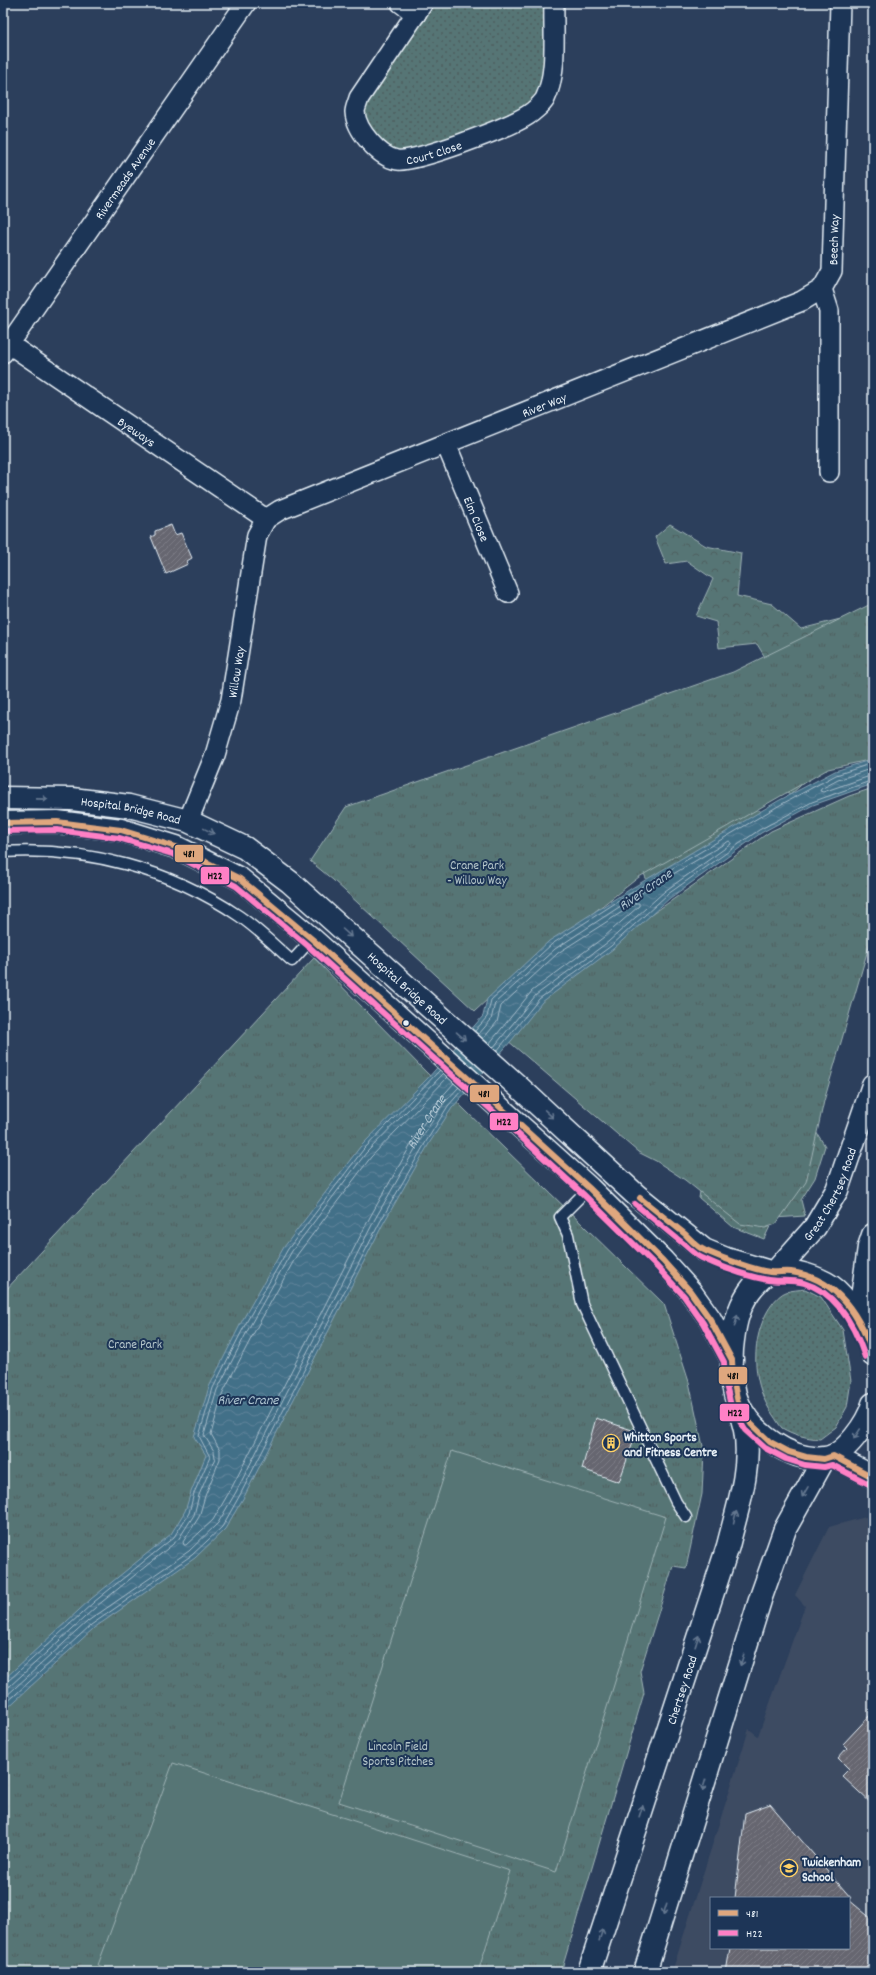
<svg xmlns="http://www.w3.org/2000/svg" width="876" height="1975" font-family="Dekko,sans-serif">
	<style>
		.built { fill: #3d4b62; fill-rule: evenodd }
		.grass { fill: url(#grass-dots); stroke: #9fb3b6 }
		.forest { fill: url(#forest-crowns); stroke: #9fb3b6 }
		.park { fill: url(#park-tufts); stroke: #9fb3b6 }
		.pitch { fill: #567574; stroke: #9fb3b6 }
		.water { fill: url(#water-waves); stroke: #85a3b5 }
		.lines { fill: none; stroke-linecap: round; stroke-linejoin: round }
		.shore { stroke: #a6bdcb; stroke-width: 1 }
		.building { fill: url(#building-hatch); stroke: #e8f1f8 }
		.service-casing { stroke: #e8f1f8; stroke-width: 13 }
		.minor-casing { stroke: #e8f1f8; stroke-width: 22 }
		.secondary-casing { stroke: #e8f1f8; stroke-width: 25 }
		.trunk-casing { stroke: #e8f1f8; stroke-width: 25 }
		.service { stroke: #1d3557; stroke-width: 10 }
		.minor { stroke: #1d3557; stroke-width: 19 }
		.secondary { stroke: #1d3557; stroke-width: 22 }
		.trunk { stroke: #1d3557; stroke-width: 22 }
		.bus-1-casing { stroke: #1d3557; stroke-width: 9 }
		.bus-2-casing { stroke: #1d3557; stroke-width: 9 }
		.bus-1 { stroke: #dfa77e; stroke-width: 6 }
		.bus-2 { stroke: #ff80c5; stroke-width: 6 }
		.oneway { stroke: #64778f }
		.bus-dot { fill: #e8f1f8; stroke: #1d3557; stroke-width: 1.5 }
		.labels { text-anchor: middle; stroke-width: 4; stroke-linejoin: round; paint-order: stroke }
		.street-label { font-size: 13px; fill: #e8f1f8; stroke: #1d3557 }
		.park-label { font-size: 13px; fill: #b5c6ca; stroke: #1d3557 }
		.poi-label { font-size: 13px; font-weight: bold; fill: #e8f1f8; stroke: #1d3557; text-anchor: start }
		.water-label { font-size: 14px; font-style: italic; fill: #aec4d1; stroke: #1d3557 }
		.line-badge { stroke: #1d3557; stroke-width: 1.5 }
		.pale-badge-label { font-size: 11px; text-anchor: middle; font-weight: bold; fill: #111 }
	</style>
	<defs>
		<pattern id="grass-dots" width="8" height="8" patternUnits="userSpaceOnUse"><rect width="8" height="8" fill="#567574"/><path d="M2 2h.1M6 6h.1" fill="none" stroke="#4e5e5f" stroke-width="1.8" stroke-linecap="round"/></pattern>
		<pattern id="forest-crowns" width="20" height="18" patternUnits="userSpaceOnUse"><rect width="20" height="18" fill="#567574"/><path d="M2 6a3 3 0 1 1 6 0M12 15a3 3 0 1 1 6 0" fill="none" stroke="#4e5e5f"/></pattern>
		<pattern id="park-tufts" width="24" height="20" patternUnits="userSpaceOnUse"><rect width="24" height="20" fill="#567574"/><path d="M3 7l-1-3M5 7V3M7 7l1-3M15 17l-1-3M17 17v-4M19 17l1-3" fill="none" stroke="#4e5e5f"/></pattern>
		<pattern id="water-waves" width="16" height="10" patternUnits="userSpaceOnUse"><rect width="16" height="10" fill="#436f88"/><path d="M0 5q4-4 8 0t8 0" fill="none" stroke="#5e849a"/></pattern>
		<pattern id="building-hatch" width="6" height="6" patternUnits="userSpaceOnUse"><rect width="6" height="6" fill="#666670"/><path d="M-1 1l2-2M0 6l6-6M5 7l2-2" fill="none" stroke="#7c7c85"/></pattern>
	</defs>
	<rect width="100%" height="100%" fill="#2c3f5c"/>
	<filter id="ink" filterUnits="userSpaceOnUse"><feTurbulence type="fractalNoise" baseFrequency=".025" numOctaves="2"/><feDisplacementMap in="SourceGraphic" scale="8" xChannelSelector="R" yChannelSelector="G"/><feConvolveMatrix kernelMatrix="1 2 1 2 8 2 1 2 1" color-interpolation-filters="sRGB"/></filter>
	<g filter="url(#ink)">
		<path class="built" d="M873,1515V1972H672L749,1729L758,1736L805,1606L795,1595L829,1527ZM711,1898H849V1948H711Z"/>
		<g class="grass">
			<path d="M423,3H554L545,100L414,159L364,136L359,98Z"/>
			<path d="M805,1289L821,1297L843,1330L851,1381L847,1407L836,1427L820,1439C806,1438 794,1435 782,1428C779,1425 776,1419 773,1415C753,1386 750,1346 766,1314C770,1306 778,1295 786,1292C792,1290 799,1290 805,1289Z"/>
		</g>
		<g class="forest">
			<path d="M670,524L706,546L741,553L737,596L772,604L801,629L868,612L829,760L790,795L764,779L771,667L757,644L719,648L716,622L696,616L713,579L687,561L666,564L655,537Z"/>
			<path d="M748,805L764,813L653,894L638,860Z"/>
			<path d="M811,1124L825,1146L815,1178L801,1200L805,1216L774,1218L764,1239L733,1227L699,1198L701,1185Z"/>
		</g>
		<g class="park">
			<path d="M873,603V759L828,769L639,877L515,974L475,1011L333,880L310,861L346,807L733,672Z"/>
			<path d="M873,788V932L824,1101L806,1182L776,1224L765,1228L740,1224L685,1180L656,1161L638,1152L500,1034L638,924L771,831L849,796Z"/>
			<path d="M314,958L426,1072L664,1304L689,1382L704,1451L702,1494L686,1568L673,1566L640,1671L644,1693L561,1972H23L3,1966V1293Z"/>
		</g>
		<g class="pitch">
			<path d="M452,1451L666,1517L556,1872L339,1802Z"/>
			<path d="M173,1763L510,1871L478,1972H118L98,1965Z"/>
		</g>
		<path class="water" d="M873,759V784L813,805L761,833L670,898L613,949L542,1002L512,1040L452,1108L430,1142L383,1224L244,1497L225,1529L195,1558L94,1628L3,1712V1680L91,1599L171,1534L185,1511L191,1492L206,1455L194,1437L209,1387L243,1319L284,1247L360,1147L427,1079L483,1016L487,999L549,941L632,888L778,801L835,771Z"/>
		<g class="lines">
			<g class="shore">
				<path d="M873,768L838,780L821,789L820,791L823,792L873,775"/>
				<path d="M475,1031L487,1017L491,1000L552,944L634,891L780,805L836,775L873,763"/>
				<path d="M478,1035L491,1020L495,1003L555,949L636,896L729,841L731,842V844L665,891L608,942L536,995L493,1048"/>
				<path d="M483,1039L497,1022L501,1006L558,953L636,903H639V906L604,937L532,991L489,1044"/>
				<path d="M497,1051L539,999L611,946L668,894L759,830L812,802L873,780"/>
				<path id="s1" d="M448,1077L371,1157L297,1255L257,1327L223,1392L211,1434L220,1450V1459L205,1496L199,1517L183,1542L184,1545H186L213,1520L231,1489L370,1217L417,1134L439,1100L454,1083"/>
				<path d="M3,1683L7,1682L94,1602L174,1537L189,1513L194,1493L210,1457L199,1436L213,1388L247,1321L288,1249L363,1150L440,1070"/>
				<path d="M3,1688L10,1686L97,1606L178,1540L194,1515L199,1495L215,1458L214,1451L204,1435L217,1390L251,1324L292,1251L366,1153L444,1073"/>
				<path d="M3,1699L88,1621L189,1551L218,1523L236,1492L375,1219L422,1137L444,1103L459,1087"/>
				<path d="M3,1706L91,1625L192,1555L222,1527L240,1495L380,1222L427,1140L448,1106L462,1090"/>
			</g>
		</g>
		<g class="building">
			<path d="M171,525L175,535L181,533L192,558L187,561L188,564L166,574L151,537L155,535V531Z"/>
			<path d="M596,1418L635,1431L636,1434L619,1482L582,1469Z"/>
			<path d="M873,1712V1805L842,1776L849,1769L838,1758L847,1748L843,1744Z"/>
			<path d="M770,1804L851,1898H735L745,1813Z"/>
			<path d="M849,1900L873,1920V1972H726L730,1948H849Z"/>
		</g>
		<g class="lines">
			<defs>
				<g id="service">
					<path d="M3,852C86,847 170,869 239,916C258,929 275,946 292,961L312,939"/>
					<path d="M589,1188L560,1217L568,1235L582,1304L676,1502L686,1517"/>
				</g>
				<g id="minor">
					<path d="M401,3L416,14"/>
					<path id="s2" d="M423,3L359,98C358,102 355,108 355,112C356,130 379,157 397,160C415,163 510,127 528,115C533,112 542,104 545,99C558,73 553,32 554,3"/>
					<path id="s3" d="M9,344L266,519"/>
					<path id="s4" d="M3,353L246,3"/>
					<path id="s5" d="M446,444L508,593"/>
					<path id="s6" d="M829,472V311L822,289L832,271L840,3"/>
					<path id="s7" d="M188,821L215,755L231,700L257,535L266,519L280,510L802,301L822,289"/>
				</g>
				<g id="secondary">
					<path id="s8" d="M3,798L72,799L129,806L188,821L245,848L290,882L520,1088L636,1195L704,1250L726,1259L770,1272"/>
					<path d="M3,823L57,822L121,830L176,847L240,879L312,939L589,1188L663,1261L690,1291L710,1319L732,1360"/>
					<path d="M833,1456L873,1477"/>
				</g>
				<g id="trunk">
					<path id="s9" d="M776,1271L815,1227L837,1190L873,1085"/>
					<path d="M859,1319L869,1247L873,1235"/>
					<path d="M873,1355C866,1331 855,1308 836,1290C824,1279 788,1266 771,1272C764,1274 753,1286 749,1292C737,1310 734,1328 732,1349C731,1366 731,1387 738,1403C751,1433 791,1462 825,1458C845,1456 868,1422 873,1404"/>
					<path id="s10" d="M589,1972L728,1546C737,1509 752,1468 745,1430C743,1421 740,1412 738,1403"/>
					<path d="M645,1972L761,1597L785,1529L824,1459"/>
				</g>
			</defs>
			<use href="#service" class="service-casing"/>
			<use href="#minor" class="minor-casing"/>
			<use href="#secondary" class="secondary-casing"/>
			<use href="#trunk" class="trunk-casing"/>
			<use href="#service" class="service"/>
			<use href="#minor" class="minor"/>
			<use href="#secondary" class="secondary"/>
			<use href="#trunk" class="trunk"/>
			<defs>
				<g id="bus-1">
					<path d="M3,823L57,822L121,830L176,847L240,879L312,939L501,1108L589,1188L663,1261L690,1291L710,1319L732,1360L733,1379L738,1403L751,1424L770,1442L789,1452L806,1457L824,1459L833,1456L873,1477"/>
					<path d="M640,1198C655,1210 670,1222 685,1234C691,1240 698,1248 706,1251C722,1258 754,1270 770,1272C777,1273 784,1271 791,1272C836,1278 860,1315 873,1355"/>
				</g>
				<g id="bus-2">
					<path d="M3,831L57,830L119,838L173,854L236,886L307,945L496,1114L583,1194L657,1267L684,1296L703,1323L724,1362L725,1380L731,1406L745,1430L765,1448L786,1459L805,1465L824,1467L832,1465L869,1484"/>
					<path d="M635,1204C650,1216 665,1229 680,1241C687,1246 694,1254 702,1258C721,1267 746,1276 768,1280C780,1282 791,1279 804,1283C838,1293 855,1327 865,1357"/>
				</g>
			</defs>
			<use href="#bus-1" class="bus-1-casing"/>
			<use href="#bus-2" class="bus-2-casing"/>
			<use href="#bus-1" class="bus-1"/>
			<use href="#bus-2" class="bus-2"/>
		</g>
		<defs><path id="oneway-shaft" d="M-6 0H5M1.5-3L5.5 0L1.5 3" fill="none" stroke-width="1.6" stroke-linecap="round" stroke-linejoin="round"/></defs>
		<g class="oneway">
			<use href="#oneway-shaft" transform="translate(42 799) rotate(1)"/>
			<use href="#oneway-shaft" transform="translate(209 831) rotate(26)"/>
			<use href="#oneway-shaft" transform="translate(347 933) rotate(42)"/>
			<use href="#oneway-shaft" transform="translate(461 1036) rotate(41)"/>
			<use href="#oneway-shaft" transform="translate(549 1114) rotate(43)"/>
			<use href="#oneway-shaft" transform="translate(736 1321) rotate(-75)"/>
			<use href="#oneway-shaft" transform="translate(857 1434) rotate(123)"/>
			<use href="#oneway-shaft" transform="translate(805 1492) rotate(120)"/>
			<use href="#oneway-shaft" transform="translate(735 1517) rotate(-76)"/>
			<use href="#oneway-shaft" transform="translate(697 1641) rotate(-72)"/>
			<use href="#oneway-shaft" transform="translate(742 1660) rotate(107)"/>
			<use href="#oneway-shaft" transform="translate(704 1785) rotate(107)"/>
			<use href="#oneway-shaft" transform="translate(641 1811) rotate(-72)"/>
			<use href="#oneway-shaft" transform="translate(665 1909) rotate(107)"/>
			<use href="#oneway-shaft" transform="translate(601 1935) rotate(-72)"/>
		</g>
	</g>
	<defs>
		<symbol id="building-ring" viewBox="-11 -11 22 22"><circle r="9.5" fill="#1d3557" stroke="#ffd166" stroke-width="1.5"/><path d="M-4-6H4V6H1V3H-1V6H-4ZM-2.5-4.3h1.7v1.8h-1.7ZM.8-4.3h1.7v1.8H.8ZM-2.5-1h1.7V.8h-1.7ZM.8-1h1.7V.8H.8Z" fill="#ffd166"/></symbol>
		<symbol id="school-ring" viewBox="-11 -11 22 22"><circle r="9.5" fill="#1d3557" stroke="#ffd166" stroke-width="1.5"/><path d="M0-5L7-2L0 1L-7-2ZM-4 1L0 2.5L4 1V4Q0 6-4 4Z" fill="#ffd166"/></symbol>
	</defs>
	<g fill-rule="evenodd">
		<use href="#building-ring" x="601" y="1433" width="20" height="20"/>
		<use href="#school-ring" x="779" y="1858" width="20" height="20"/>
	</g>
	<circle class="bus-dot" cx="406" cy="1023" r="3.5"/>
	<g class="labels">
		<g class="street-label">
			<text dy="5" stroke="none"><textPath href="#s2" startOffset="234">Court Close</textPath></text>
			<text dy="5" stroke="none"><textPath href="#s4" startOffset="213">Rivermeads Avenue</textPath></text>
			<text dy="5" stroke="none"><textPath href="#s6" startOffset="236">Beech Way</textPath></text>
			<text dy="5" stroke="none"><textPath href="#s7" startOffset="615">River Way</textPath></text>
			<text dy="5" stroke="none"><textPath href="#s3" startOffset="155">Byeways</textPath></text>
			<text dy="5" stroke="none"><textPath href="#s5" startOffset="81">Elm Close</textPath></text>
			<text dy="5" stroke="none"><textPath href="#s7" startOffset="157">Willow Way</textPath></text>
			<text dy="5" stroke="none"><textPath href="#s8" startOffset="129">Hospital Bridge Road</textPath></text>
			<text dy="5" stroke="none"><textPath href="#s8" startOffset="465">Hospital Bridge Road</textPath></text>
			<text dy="5" stroke="none"><textPath href="#s9" startOffset="95">Great Chertsey Road</textPath></text>
			<text dy="5" stroke="none"><textPath href="#s10" startOffset="297">Chertsey Road</textPath></text>
		</g>
		<g class="park-label">
			<text x="477" y="869">Crane Park<tspan x="477" dy="15">- Willow Way</tspan></text>
			<text x="135" y="1348">Crane Park</text>
			<text x="398" y="1750">Lincoln Field<tspan x="398" dy="15">Sports Pitches</tspan></text>
		</g>
		<g class="poi-label">
			<text x="624" y="1441">Whitton Sports<tspan x="624" dy="15">and Fitness Centre</tspan></text>
			<text x="802" y="1866">Twickenham<tspan x="802" dy="15">School</tspan></text>
		</g>
		<g class="water-label">
			<text transform="translate(645 889) rotate(-35)" y="5">River Crane</text>
			<text dy="5" stroke="none"><textPath href="#s1" startOffset="1046">River Crane</textPath></text>
			<text x="248" y="1404">River Crane</text>
		</g>
	</g>
	<g class="line-badge">
		<rect x="174" y="844" width="30" height="19" rx="4" fill="#dfa77e"/>
		<rect x="200" y="866" width="30" height="19" rx="4" fill="#ff80c5"/>
		<rect x="469" y="1084" width="31" height="19" rx="4" fill="#dfa77e"/>
		<rect x="489" y="1112" width="30" height="19" rx="4" fill="#ff80c5"/>
		<rect x="718" y="1366" width="30" height="19" rx="4" fill="#dfa77e"/>
		<rect x="719" y="1403" width="31" height="19" rx="4" fill="#ff80c5"/>
	</g>
	<g class="pale-badge-label">
		<text x="189" y="857">481</text>
		<text x="215" y="879">H22</text>
		<text x="484" y="1097">481</text>
		<text x="504" y="1125">H22</text>
		<text x="733" y="1379">481</text>
		<text x="735" y="1416">H22</text>
	</g>
	<rect width="876" height="1975" fill="none" stroke="#1d3557" stroke-width="16"/>
	<rect x="8" y="8" width="860" height="1959" fill="none" stroke="#e8f1f8" stroke-width="1.5" filter="url(#ink)"/>
	<rect x="710" y="1897" width="140" height="52" fill="#1d3557" stroke="#6e8097"/>
	<rect x="718" y="1910" width="20" height="6" fill="#dfa77e" stroke="#6e8097"/>
	<text x="746" y="1917" font-size="12" fill="#e8f1f8">481</text>
	<rect x="718" y="1930" width="20" height="6" fill="#ff80c5" stroke="#6e8097"/>
	<text x="746" y="1937" font-size="12" fill="#e8f1f8">H22</text>
</svg>
